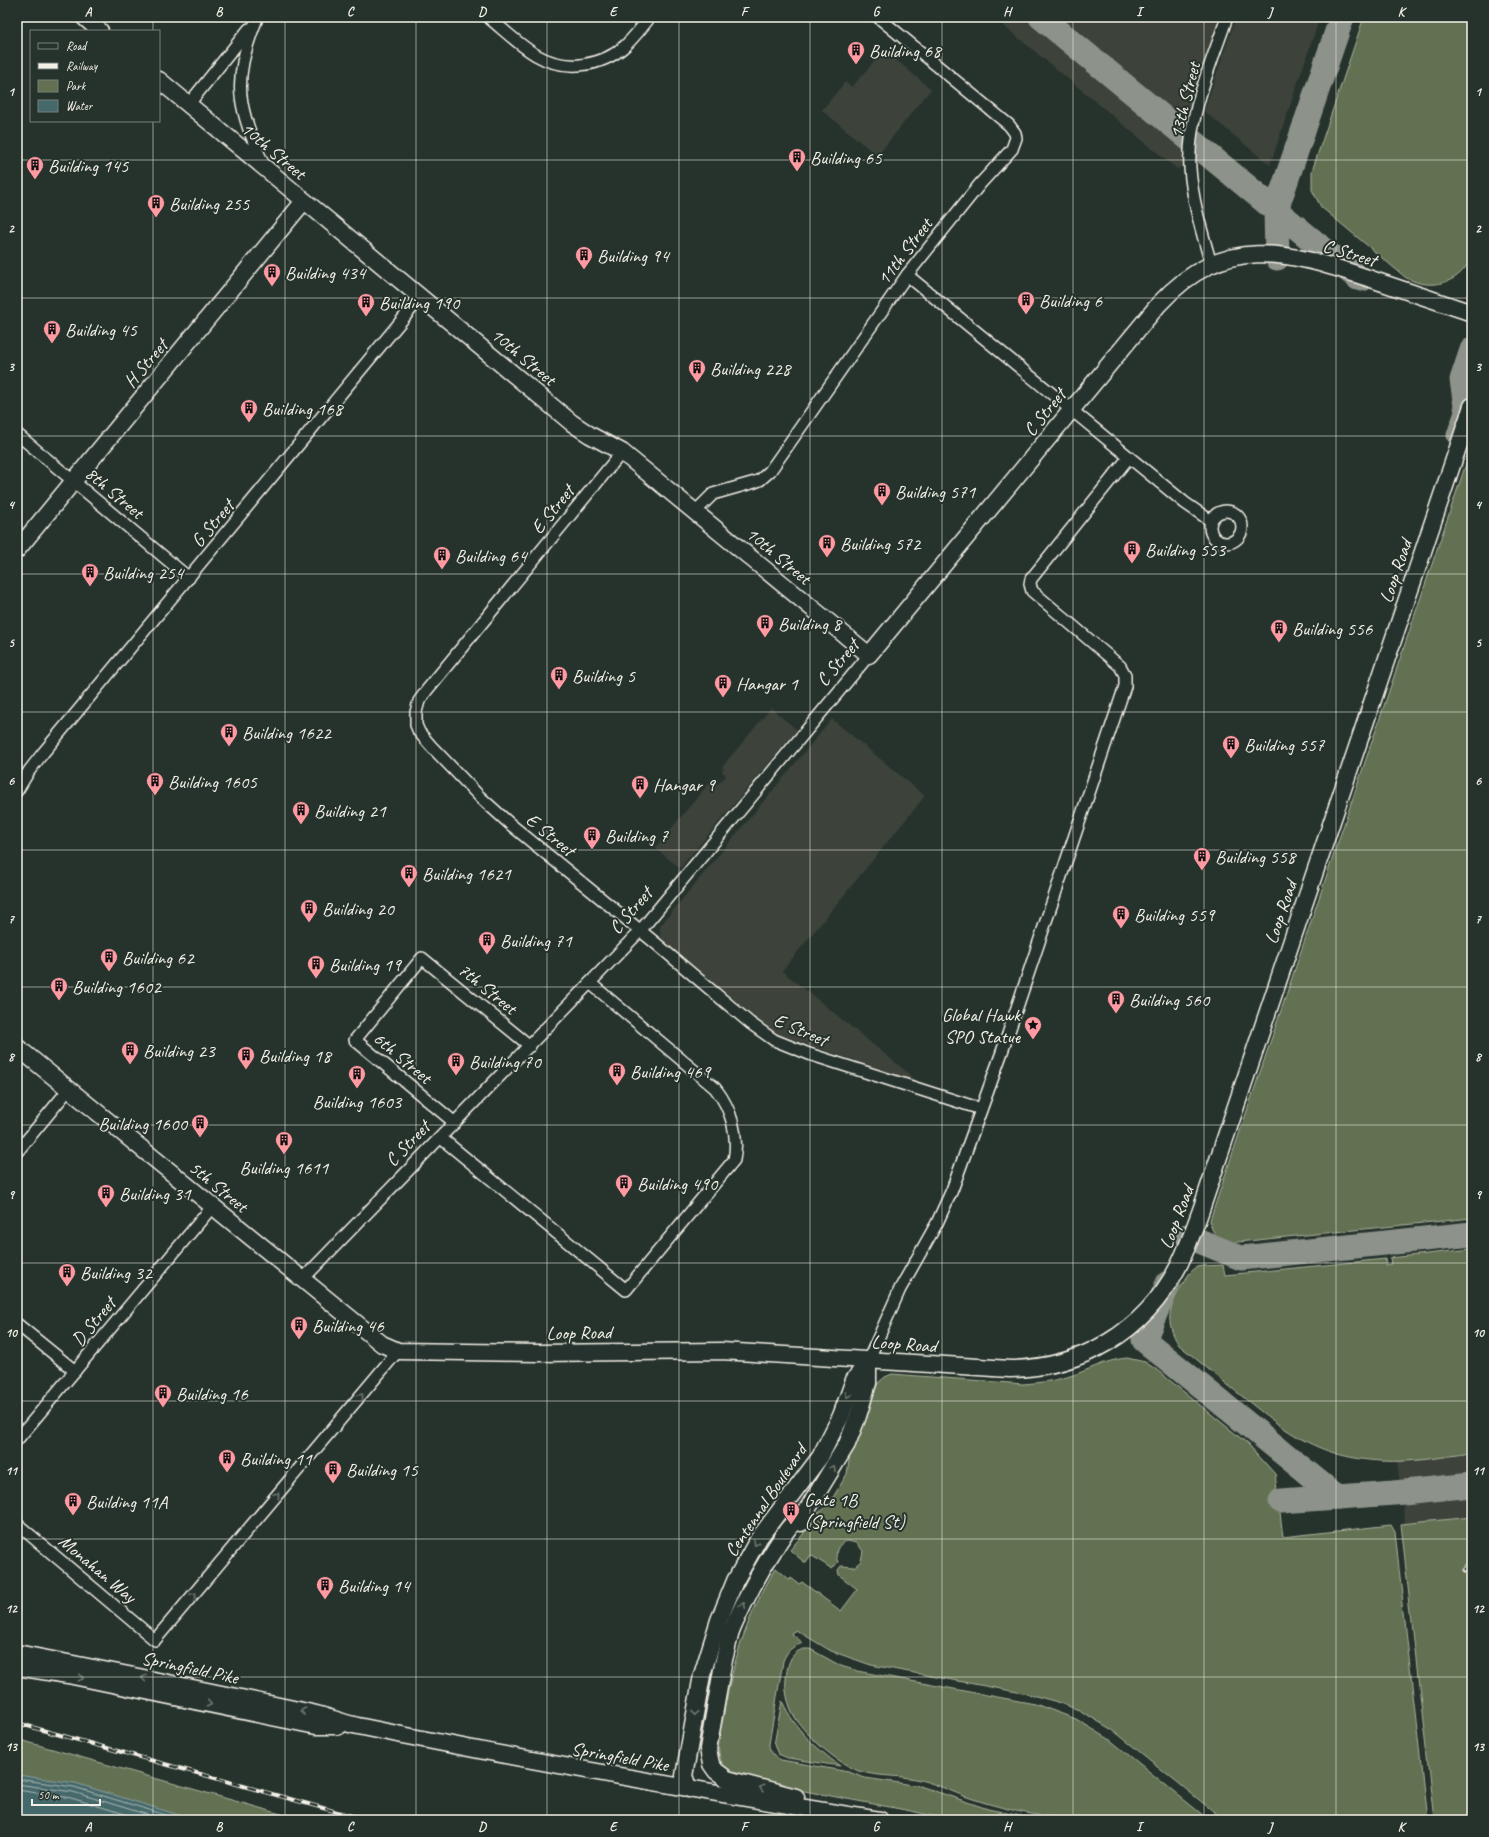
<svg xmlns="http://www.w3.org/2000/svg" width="1489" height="1837" font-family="Caveat,sans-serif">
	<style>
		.built { fill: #3c433a }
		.green { fill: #637152; stroke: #acb19d }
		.water { fill: #45686b; stroke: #8b9f9d }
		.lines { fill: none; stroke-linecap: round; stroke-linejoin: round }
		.shore { stroke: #aebab6; stroke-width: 1 }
		.taxiway { stroke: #8d928a; stroke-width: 25 }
		.street-casing { stroke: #f4f1e8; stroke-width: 14 }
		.secondary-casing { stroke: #f4f1e8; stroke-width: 19 }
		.street { stroke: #26332d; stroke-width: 11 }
		.secondary { stroke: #26332d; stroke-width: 16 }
		.rail-casing { stroke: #f4f1e8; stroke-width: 4 }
		.rail { stroke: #26332d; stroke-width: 2.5; stroke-dasharray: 8; stroke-linecap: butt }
		.oneway { stroke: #6e766e }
		.grid { fill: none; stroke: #f4f1e8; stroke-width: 1; stroke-opacity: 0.55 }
		.labels { text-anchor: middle; stroke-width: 4; stroke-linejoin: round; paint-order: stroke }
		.poi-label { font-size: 19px; fill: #f4f1e8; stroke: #26332d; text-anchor: start }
		.street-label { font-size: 19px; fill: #f4f1e8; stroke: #26332d }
		.neatline { fill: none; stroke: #f4f1e8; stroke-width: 1.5 }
		.grid-label { font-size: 13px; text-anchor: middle; font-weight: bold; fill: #f4f1e8 }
	</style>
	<rect width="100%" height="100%" fill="#26332d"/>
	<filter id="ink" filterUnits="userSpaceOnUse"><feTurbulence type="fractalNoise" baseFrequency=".025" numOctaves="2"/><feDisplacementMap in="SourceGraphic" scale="8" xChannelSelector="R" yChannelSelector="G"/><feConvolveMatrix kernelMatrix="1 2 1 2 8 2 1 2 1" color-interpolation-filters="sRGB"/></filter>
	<g filter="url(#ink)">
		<g class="built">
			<path d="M993,17H1221L1187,124L1184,166L1177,169Z"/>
			<path d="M1236,17H1320L1270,165L1204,111Z"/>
			<path d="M884,50L931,89L882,150L875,154L822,110L845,82L852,87Z"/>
			<path d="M771,708L797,730L680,868L655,848L710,782L712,783L714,781L718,784L726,776L722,771L724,769L722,767Z"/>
			<path d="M832,719L925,796L782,971L907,1072L915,1081L776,1034L748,1014L660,939V926Z"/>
			<path d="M1472,1454V1517L1405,1524L1397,1461Z"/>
		</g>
		<g class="green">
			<path d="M1364,17H1472V250C1470,254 1469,260 1467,265C1453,287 1425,289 1405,277L1321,207L1312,190V171Z"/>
			<path d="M1472,446V1218L1228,1243C1217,1239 1211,1232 1210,1220Z"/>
			<path d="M1472,1249V1453C1442,1457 1411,1463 1381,1461C1321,1458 1287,1433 1243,1397C1221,1380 1200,1362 1179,1345C1164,1321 1169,1308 1182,1285C1186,1279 1190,1270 1198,1267C1205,1265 1215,1266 1223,1265L1225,1275L1385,1259L1386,1265L1391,1264L1390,1258Z"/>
			<path d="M1127,1358L1145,1362L1157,1370L1248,1444L1275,1474L1283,1537L1391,1525L1395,1532L1427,1820H1224L1114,1731L1079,1710L1054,1701L1028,1694L871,1665L831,1651L796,1630L791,1633L803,1643C791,1647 788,1650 783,1661L769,1744C769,1752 774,1756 781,1760L849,1772L865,1778L920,1786L988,1809L1040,1820H950L911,1811L799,1790L732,1775L720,1767L723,1764C715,1752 720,1732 723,1719C732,1663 746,1617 776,1568L790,1580L791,1578L799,1584L802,1582L841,1611L857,1590V1589L839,1575L838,1570L841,1566L854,1567L861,1561L863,1551L857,1543L847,1541C837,1544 834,1553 838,1562L832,1569L811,1555L806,1562H804L790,1550L804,1533L802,1531L812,1517L824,1509L829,1504L847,1474L850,1454L878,1383L885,1377L892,1374L1023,1384C1038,1383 1053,1381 1067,1377C1088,1371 1104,1360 1127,1358Z"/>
			<path d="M1472,1517V1558L1461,1570L1464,1573L1472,1565V1820H1434L1401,1524Z"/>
			<path d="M804,1649H810L841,1666L857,1671L1035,1704L1076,1719L1109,1739L1209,1820C1145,1820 1079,1825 1016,1811C999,1807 981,1802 964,1796C948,1790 932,1782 915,1779C897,1775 877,1777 859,1771C839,1764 810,1739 798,1722C790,1711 784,1693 786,1679C787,1666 790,1652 804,1649Z"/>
			<path d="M782,1701C796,1731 814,1746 840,1766L788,1758L778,1754L774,1745Z"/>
			<path d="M17,1739L302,1820H17Z"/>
		</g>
		<path class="water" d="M17,1775L75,1783L195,1820H17Z"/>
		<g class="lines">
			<g class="shore">
				<path d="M17,1779L74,1787L182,1820"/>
				<path d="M17,1784L73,1792L165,1820"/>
				<path d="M17,1790L71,1798L145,1820"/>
			</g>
			<g class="taxiway">
				<path d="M1041,17L1358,278L1362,279"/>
				<path d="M1277,258L1276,210L1342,17"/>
				<path d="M1459,435L1467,413L1462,380L1472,350"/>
				<path d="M1187,1236L1241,1258L1472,1234"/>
				<path d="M1168,1283L1144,1340L1337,1497"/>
				<path d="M1281,1501L1394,1493L1472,1485"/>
			</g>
			<defs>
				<g id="street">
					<path d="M488,17C504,30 519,45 536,55C565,72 602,67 626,45C635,36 643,26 650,17"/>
					<path d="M256,21C231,84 238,106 264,166"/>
					<path d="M188,105L249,29"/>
					<path d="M1211,264C1202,232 1192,200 1190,168C1187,116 1211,65 1227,17"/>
					<path d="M907,275L1185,503L1211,521"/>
					<path d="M17,434L189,578"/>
					<path d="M622,452L427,690L419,701L416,712V725L419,732L431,746L480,797L510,824L653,941L750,1023L774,1040L809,1054L981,1109"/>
					<circle cx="1226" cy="527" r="16"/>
					<path d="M695,512L713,494L755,482L760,480L770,471L907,275L980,184L1012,149L1016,138L1015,133L1009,125L878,17"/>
					<path d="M17,791L29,771L43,753L421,297"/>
					<path d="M455,1123L355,1040L422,958L530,1046"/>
					<path d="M441,1138L626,1290L734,1160C739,1135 731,1108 715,1088L590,983"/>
					<path d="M17,1152L69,1089"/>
					<path d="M303,1279L640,931L869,655"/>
					<path d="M17,1324L75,1371"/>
					<path d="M868,1361L900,1289L937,1223L952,1190L1002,1052L1125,686V675L1120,666L1032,591L1030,584L1031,579L1129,457"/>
					<path d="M17,1440L212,1207"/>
					<path d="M17,1524L155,1640L398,1351"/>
				</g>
				<g id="secondary">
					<path d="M84,17L100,31"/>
					<path d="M159,80L572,423L590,435L622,452L869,655L1159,304C1224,233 1287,251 1368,278C1403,290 1437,301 1472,313"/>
					<path d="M17,550L304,201"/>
					<path d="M17,1047L382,1344L398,1351L538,1353L722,1351L1010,1369C1082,1368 1144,1332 1178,1267C1187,1249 1194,1229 1201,1210L1472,406"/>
					<path d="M801,1523L805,1513L847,1444L858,1416L868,1383V1361"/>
					<path d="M731,1631L723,1664L708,1749L711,1764L716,1771L727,1779L796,1797"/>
					<path d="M727,1641C740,1610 754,1581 772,1553C783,1536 788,1525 805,1513"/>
					<path d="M17,1653C115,1672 214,1692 312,1713C327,1716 342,1723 358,1726C532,1762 706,1792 880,1820"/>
					<path d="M17,1667L68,1675L316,1726H339"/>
					<path d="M689,1789L684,1776L702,1675L719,1620L735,1581L759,1538L820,1457L841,1416L854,1380L868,1361"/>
				</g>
			</defs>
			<use href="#street" class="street-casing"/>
			<use href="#secondary" class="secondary-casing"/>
			<use href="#street" class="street"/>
			<use href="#secondary" class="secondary"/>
			<defs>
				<g id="rail">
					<path d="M1464,1570L1472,1561"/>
					<path d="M17,1723L366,1820"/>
				</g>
			</defs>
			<use href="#rail" class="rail-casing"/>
			<use href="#rail" class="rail"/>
		</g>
		<defs><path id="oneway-chevron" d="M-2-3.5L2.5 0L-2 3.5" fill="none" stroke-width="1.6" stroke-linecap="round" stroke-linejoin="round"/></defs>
		<g class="oneway">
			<use href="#oneway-chevron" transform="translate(848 1395) rotate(110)"/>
			<use href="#oneway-chevron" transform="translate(361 1396) rotate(-50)"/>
			<use href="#oneway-chevron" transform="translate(833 1468) rotate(-59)"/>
			<use href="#oneway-chevron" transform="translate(277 1495) rotate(-50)"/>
			<use href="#oneway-chevron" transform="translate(756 1543) rotate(120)"/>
			<use href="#oneway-chevron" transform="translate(194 1595) rotate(-50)"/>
			<use href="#oneway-chevron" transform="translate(743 1605) rotate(-65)"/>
			<use href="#oneway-chevron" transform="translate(81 1678) rotate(12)"/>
			<use href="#oneway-chevron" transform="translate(144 1678) rotate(-169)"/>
			<use href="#oneway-chevron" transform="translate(209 1704) rotate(12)"/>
			<use href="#oneway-chevron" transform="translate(303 1711) rotate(-168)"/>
			<use href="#oneway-chevron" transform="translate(695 1713) rotate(101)"/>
			<use href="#oneway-chevron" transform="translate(762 1788) rotate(-165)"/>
		</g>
	</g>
	<path class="grid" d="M153,17V31M285,17V1820M416,17V1820M547,17V1820M679,17V1820M810,17V1820M942,17V1820M1073,17V1820M1204,17V1820M1336,17V1820M153,121V1820M17,160H1472M17,298H1472M17,436H1472M17,574H1472M17,712H1472M17,850H1472M17,987H1472M17,1125H1472M17,1263H1472M17,1401H1472M17,1539H1472M17,1677H1472"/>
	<defs>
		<symbol id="building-pin" viewBox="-11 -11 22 30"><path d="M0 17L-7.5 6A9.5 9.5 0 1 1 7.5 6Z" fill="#ff9aa2" stroke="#26332d"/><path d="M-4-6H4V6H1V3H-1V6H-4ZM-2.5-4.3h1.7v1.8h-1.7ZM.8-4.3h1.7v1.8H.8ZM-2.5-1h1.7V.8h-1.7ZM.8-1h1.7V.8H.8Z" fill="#111"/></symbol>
		<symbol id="sight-pin" viewBox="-11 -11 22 30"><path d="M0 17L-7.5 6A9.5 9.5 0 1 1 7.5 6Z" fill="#ff9aa2" stroke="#26332d"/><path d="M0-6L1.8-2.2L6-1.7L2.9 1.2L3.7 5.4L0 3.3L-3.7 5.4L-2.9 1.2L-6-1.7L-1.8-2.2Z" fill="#111"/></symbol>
	</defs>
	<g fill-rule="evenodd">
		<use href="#building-pin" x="846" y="40" width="20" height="27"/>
		<use href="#building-pin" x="787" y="147" width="20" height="27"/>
		<use href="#building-pin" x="25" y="155" width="20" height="27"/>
		<use href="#building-pin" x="146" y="193" width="20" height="27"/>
		<use href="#building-pin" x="574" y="245" width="20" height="27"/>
		<use href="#building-pin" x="262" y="262" width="20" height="27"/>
		<use href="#building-pin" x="1016" y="290" width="20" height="27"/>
		<use href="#building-pin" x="356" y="292" width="20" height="27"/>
		<use href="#building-pin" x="42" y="319" width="20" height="27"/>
		<use href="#building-pin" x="687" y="358" width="20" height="27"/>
		<use href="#building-pin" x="239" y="398" width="20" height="27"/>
		<use href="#building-pin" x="872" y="481" width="20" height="27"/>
		<use href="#building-pin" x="817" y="533" width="20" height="27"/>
		<use href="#building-pin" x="1122" y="539" width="20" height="27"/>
		<use href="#building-pin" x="432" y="545" width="20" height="27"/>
		<use href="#building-pin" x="80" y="562" width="20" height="27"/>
		<use href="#building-pin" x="755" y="613" width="20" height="27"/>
		<use href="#building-pin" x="1269" y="618" width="20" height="27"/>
		<use href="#building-pin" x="549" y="665" width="20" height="27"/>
		<use href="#building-pin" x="713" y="673" width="20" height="27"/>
		<use href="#building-pin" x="219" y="722" width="20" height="27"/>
		<use href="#building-pin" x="1221" y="734" width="20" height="27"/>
		<use href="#building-pin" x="145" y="771" width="20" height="27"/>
		<use href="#building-pin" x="630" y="774" width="20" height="27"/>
		<use href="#building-pin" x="291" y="800" width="20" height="27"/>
		<use href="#building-pin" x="582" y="825" width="20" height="27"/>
		<use href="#building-pin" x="1192" y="846" width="20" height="27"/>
		<use href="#building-pin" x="399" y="863" width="20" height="27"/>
		<use href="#building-pin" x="299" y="898" width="20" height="27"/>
		<use href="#building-pin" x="1111" y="904" width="20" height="27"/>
		<use href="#building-pin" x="477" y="930" width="20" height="27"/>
		<use href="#building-pin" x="99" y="947" width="20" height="27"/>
		<use href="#building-pin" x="306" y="954" width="20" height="27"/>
		<use href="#building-pin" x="49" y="976" width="20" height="27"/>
		<use href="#building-pin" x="1106" y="989" width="20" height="27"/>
		<use href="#sight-pin" x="1023" y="1015" width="20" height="27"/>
		<use href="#building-pin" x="120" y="1040" width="20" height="27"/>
		<use href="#building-pin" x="236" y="1045" width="20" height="27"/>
		<use href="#building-pin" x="446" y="1051" width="20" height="27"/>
		<use href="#building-pin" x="607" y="1061" width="20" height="27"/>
		<use href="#building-pin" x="347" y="1064" width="20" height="27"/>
		<use href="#building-pin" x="190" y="1113" width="20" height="27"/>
		<use href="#building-pin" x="274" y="1130" width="20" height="27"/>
		<use href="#building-pin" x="614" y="1173" width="20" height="27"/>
		<use href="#building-pin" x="96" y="1183" width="20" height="27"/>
		<use href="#building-pin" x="57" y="1262" width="20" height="27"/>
		<use href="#building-pin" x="289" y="1315" width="20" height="27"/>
		<use href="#building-pin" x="153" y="1383" width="20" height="27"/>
		<use href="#building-pin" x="217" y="1448" width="20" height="27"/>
		<use href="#building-pin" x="323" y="1459" width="20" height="27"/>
		<use href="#building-pin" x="63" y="1491" width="20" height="27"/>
		<use href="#building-pin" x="781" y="1500" width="20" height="27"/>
		<use href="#building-pin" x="315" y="1575" width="20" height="27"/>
	</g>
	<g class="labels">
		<g class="poi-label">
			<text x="869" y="57">Building 68</text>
			<text x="810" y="164">Building 65</text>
			<text x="48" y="172">Building 145</text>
			<text x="169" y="210">Building 255</text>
			<text x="597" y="262">Building 94</text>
			<text x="285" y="279">Building 434</text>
			<text x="1039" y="307">Building 6</text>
			<text x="379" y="309">Building 190</text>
			<text x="65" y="336">Building 45</text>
			<text x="710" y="375">Building 228</text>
			<text x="262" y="415">Building 168</text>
			<text x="895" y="498">Building 571</text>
			<text x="840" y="550">Building 572</text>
			<text x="1145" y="556">Building 553</text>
			<text x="455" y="562">Building 64</text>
			<text x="103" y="579">Building 254</text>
			<text x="778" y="630">Building 8</text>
			<text x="1292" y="635">Building 556</text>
			<text x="572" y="682">Building 5</text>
			<text x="736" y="690">Hangar 1</text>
			<text x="242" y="739">Building 1622</text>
			<text x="1244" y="751">Building 557</text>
			<text x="168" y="788">Building 1605</text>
			<text x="653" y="791">Hangar 9</text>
			<text x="314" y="817">Building 21</text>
			<text x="605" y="842">Building 7</text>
			<text x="1215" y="863">Building 558</text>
			<text x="422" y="880">Building 1621</text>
			<text x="322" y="915">Building 20</text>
			<text x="1134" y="921">Building 559</text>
			<text x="500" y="947">Building 71</text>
			<text x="122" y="964">Building 62</text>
			<text x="329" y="971">Building 19</text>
			<text x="72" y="993">Building 1602</text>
			<text x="1129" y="1006">Building 560</text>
			<text x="1020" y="1021" text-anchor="end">Global Hawk<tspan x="1020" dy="22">SPO Statue</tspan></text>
			<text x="143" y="1057">Building 23</text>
			<text x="259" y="1062">Building 18</text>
			<text x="469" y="1068">Building 70</text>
			<text x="630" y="1078">Building 469</text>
			<text x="357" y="1108" text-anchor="middle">Building 1603</text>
			<text x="187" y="1130" text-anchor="end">Building 1600</text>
			<text x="284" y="1174" text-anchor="middle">Building 1611</text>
			<text x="637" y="1190">Building 490</text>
			<text x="119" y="1200">Building 31</text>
			<text x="80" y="1279">Building 32</text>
			<text x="312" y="1332">Building 46</text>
			<text x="176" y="1400">Building 16</text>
			<text x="240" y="1465">Building 11</text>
			<text x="346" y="1476">Building 15</text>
			<text x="804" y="1506">Gate 1B<tspan x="804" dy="22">(Springfield St)</tspan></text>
			<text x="86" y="1508">Building 11A</text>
			<text x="338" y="1592">Building 14</text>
		</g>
		<g class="street-label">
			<text transform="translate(1184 100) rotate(-76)" y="7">13th Street</text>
			<text transform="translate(274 150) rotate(40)" y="7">10th Street</text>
			<text transform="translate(904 251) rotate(-53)" y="7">11th Street</text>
			<text transform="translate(1350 252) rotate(17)" y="7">C Street</text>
			<text transform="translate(524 356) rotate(40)" y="7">10th Street</text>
			<text transform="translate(145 363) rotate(-50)" y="7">H Street</text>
			<text transform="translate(1044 412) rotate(-51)" y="7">C Street</text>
			<text transform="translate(115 492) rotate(40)" y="7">8th Street</text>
			<text transform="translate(552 509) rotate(-51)" y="7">E Street</text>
			<text transform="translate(212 523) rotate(-50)" y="7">G Street</text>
			<text transform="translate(779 555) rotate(40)" y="7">10th Street</text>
			<text transform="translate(1395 571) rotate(-71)" y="7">Loop Road</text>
			<text transform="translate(837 662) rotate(-50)" y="7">C Street</text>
			<text transform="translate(551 834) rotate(39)" y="7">E Street</text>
			<text transform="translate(630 910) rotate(-49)" y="7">C Street</text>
			<text transform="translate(1280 912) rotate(-71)" y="7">Loop Road</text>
			<text transform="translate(488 988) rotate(39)" y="7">7th Street</text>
			<text transform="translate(801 1029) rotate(23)" y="7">E Street</text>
			<text transform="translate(403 1057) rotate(40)" y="7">6th Street</text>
			<text transform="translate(407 1143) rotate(-46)" y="7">C Street</text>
			<text transform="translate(219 1186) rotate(39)" y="7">5th Street</text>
			<text transform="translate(1176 1217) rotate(-69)" y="7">Loop Road</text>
			<text transform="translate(93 1321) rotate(-50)" y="7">D Street</text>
			<text transform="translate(579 1332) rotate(-1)" y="7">Loop Road</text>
			<text transform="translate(904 1343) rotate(4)" y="7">Loop Road</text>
			<text transform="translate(765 1500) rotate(-56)" y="7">Centennal Boulevard</text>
			<text transform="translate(98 1568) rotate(40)" y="7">Monahan Way</text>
			<text transform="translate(190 1667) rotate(12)" y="7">Springfield Pike</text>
			<text transform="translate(620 1756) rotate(10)" y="7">Springfield Pike</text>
		</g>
	</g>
	<rect width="1489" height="1837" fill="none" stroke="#26332d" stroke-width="44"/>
	<rect x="30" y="30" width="130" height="92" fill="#26332d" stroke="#787f78"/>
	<rect x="38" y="43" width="20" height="6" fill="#26332d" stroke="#787f78"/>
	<text x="66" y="50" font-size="12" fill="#f4f1e8">Road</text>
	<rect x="38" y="63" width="20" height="6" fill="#f4f1e8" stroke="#787f78"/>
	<text x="66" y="70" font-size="12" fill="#f4f1e8">Railway</text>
	<rect x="38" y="80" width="20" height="12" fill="#637152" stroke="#787f78"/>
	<text x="66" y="90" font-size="12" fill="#f4f1e8">Park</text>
	<rect x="38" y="100" width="20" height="12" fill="#45686b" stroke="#787f78"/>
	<text x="66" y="110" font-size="12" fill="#f4f1e8">Water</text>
	<path d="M32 1799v6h68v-6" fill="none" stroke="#f4f1e8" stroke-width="2"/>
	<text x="38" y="1799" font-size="12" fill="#f4f1e8" stroke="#26332d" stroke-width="3" paint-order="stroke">50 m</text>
	<rect x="22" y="22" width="1445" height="1793" class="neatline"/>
	<g class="grid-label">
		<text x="88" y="16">A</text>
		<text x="219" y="16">B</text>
		<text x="350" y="16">C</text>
		<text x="482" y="16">D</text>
		<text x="613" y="16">E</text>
		<text x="744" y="16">F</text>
		<text x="876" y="16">G</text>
		<text x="1007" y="16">H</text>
		<text x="1139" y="16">I</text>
		<text x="1270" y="16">J</text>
		<text x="1401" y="16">K</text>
		<text x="11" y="96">1</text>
		<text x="1478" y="96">1</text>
		<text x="11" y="233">2</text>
		<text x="1478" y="233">2</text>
		<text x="11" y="371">3</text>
		<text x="1478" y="371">3</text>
		<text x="11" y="509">4</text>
		<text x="1478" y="509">4</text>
		<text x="11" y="647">5</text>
		<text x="1478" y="647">5</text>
		<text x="11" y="785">6</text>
		<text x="1478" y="785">6</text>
		<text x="11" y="923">7</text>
		<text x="1478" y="923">7</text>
		<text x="11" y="1061">8</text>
		<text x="1478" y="1061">8</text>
		<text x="11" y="1199">9</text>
		<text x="1478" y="1199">9</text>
		<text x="11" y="1337">10</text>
		<text x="1478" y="1337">10</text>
		<text x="11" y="1475">11</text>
		<text x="1478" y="1475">11</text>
		<text x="11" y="1613">12</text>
		<text x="1478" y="1613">12</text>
		<text x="11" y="1751">13</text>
		<text x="1478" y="1751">13</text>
		<text x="88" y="1831">A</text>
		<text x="219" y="1831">B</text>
		<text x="350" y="1831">C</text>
		<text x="482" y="1831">D</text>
		<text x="613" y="1831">E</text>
		<text x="744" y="1831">F</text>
		<text x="876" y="1831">G</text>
		<text x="1007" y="1831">H</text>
		<text x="1139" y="1831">I</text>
		<text x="1270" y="1831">J</text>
		<text x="1401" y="1831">K</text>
	</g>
</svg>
